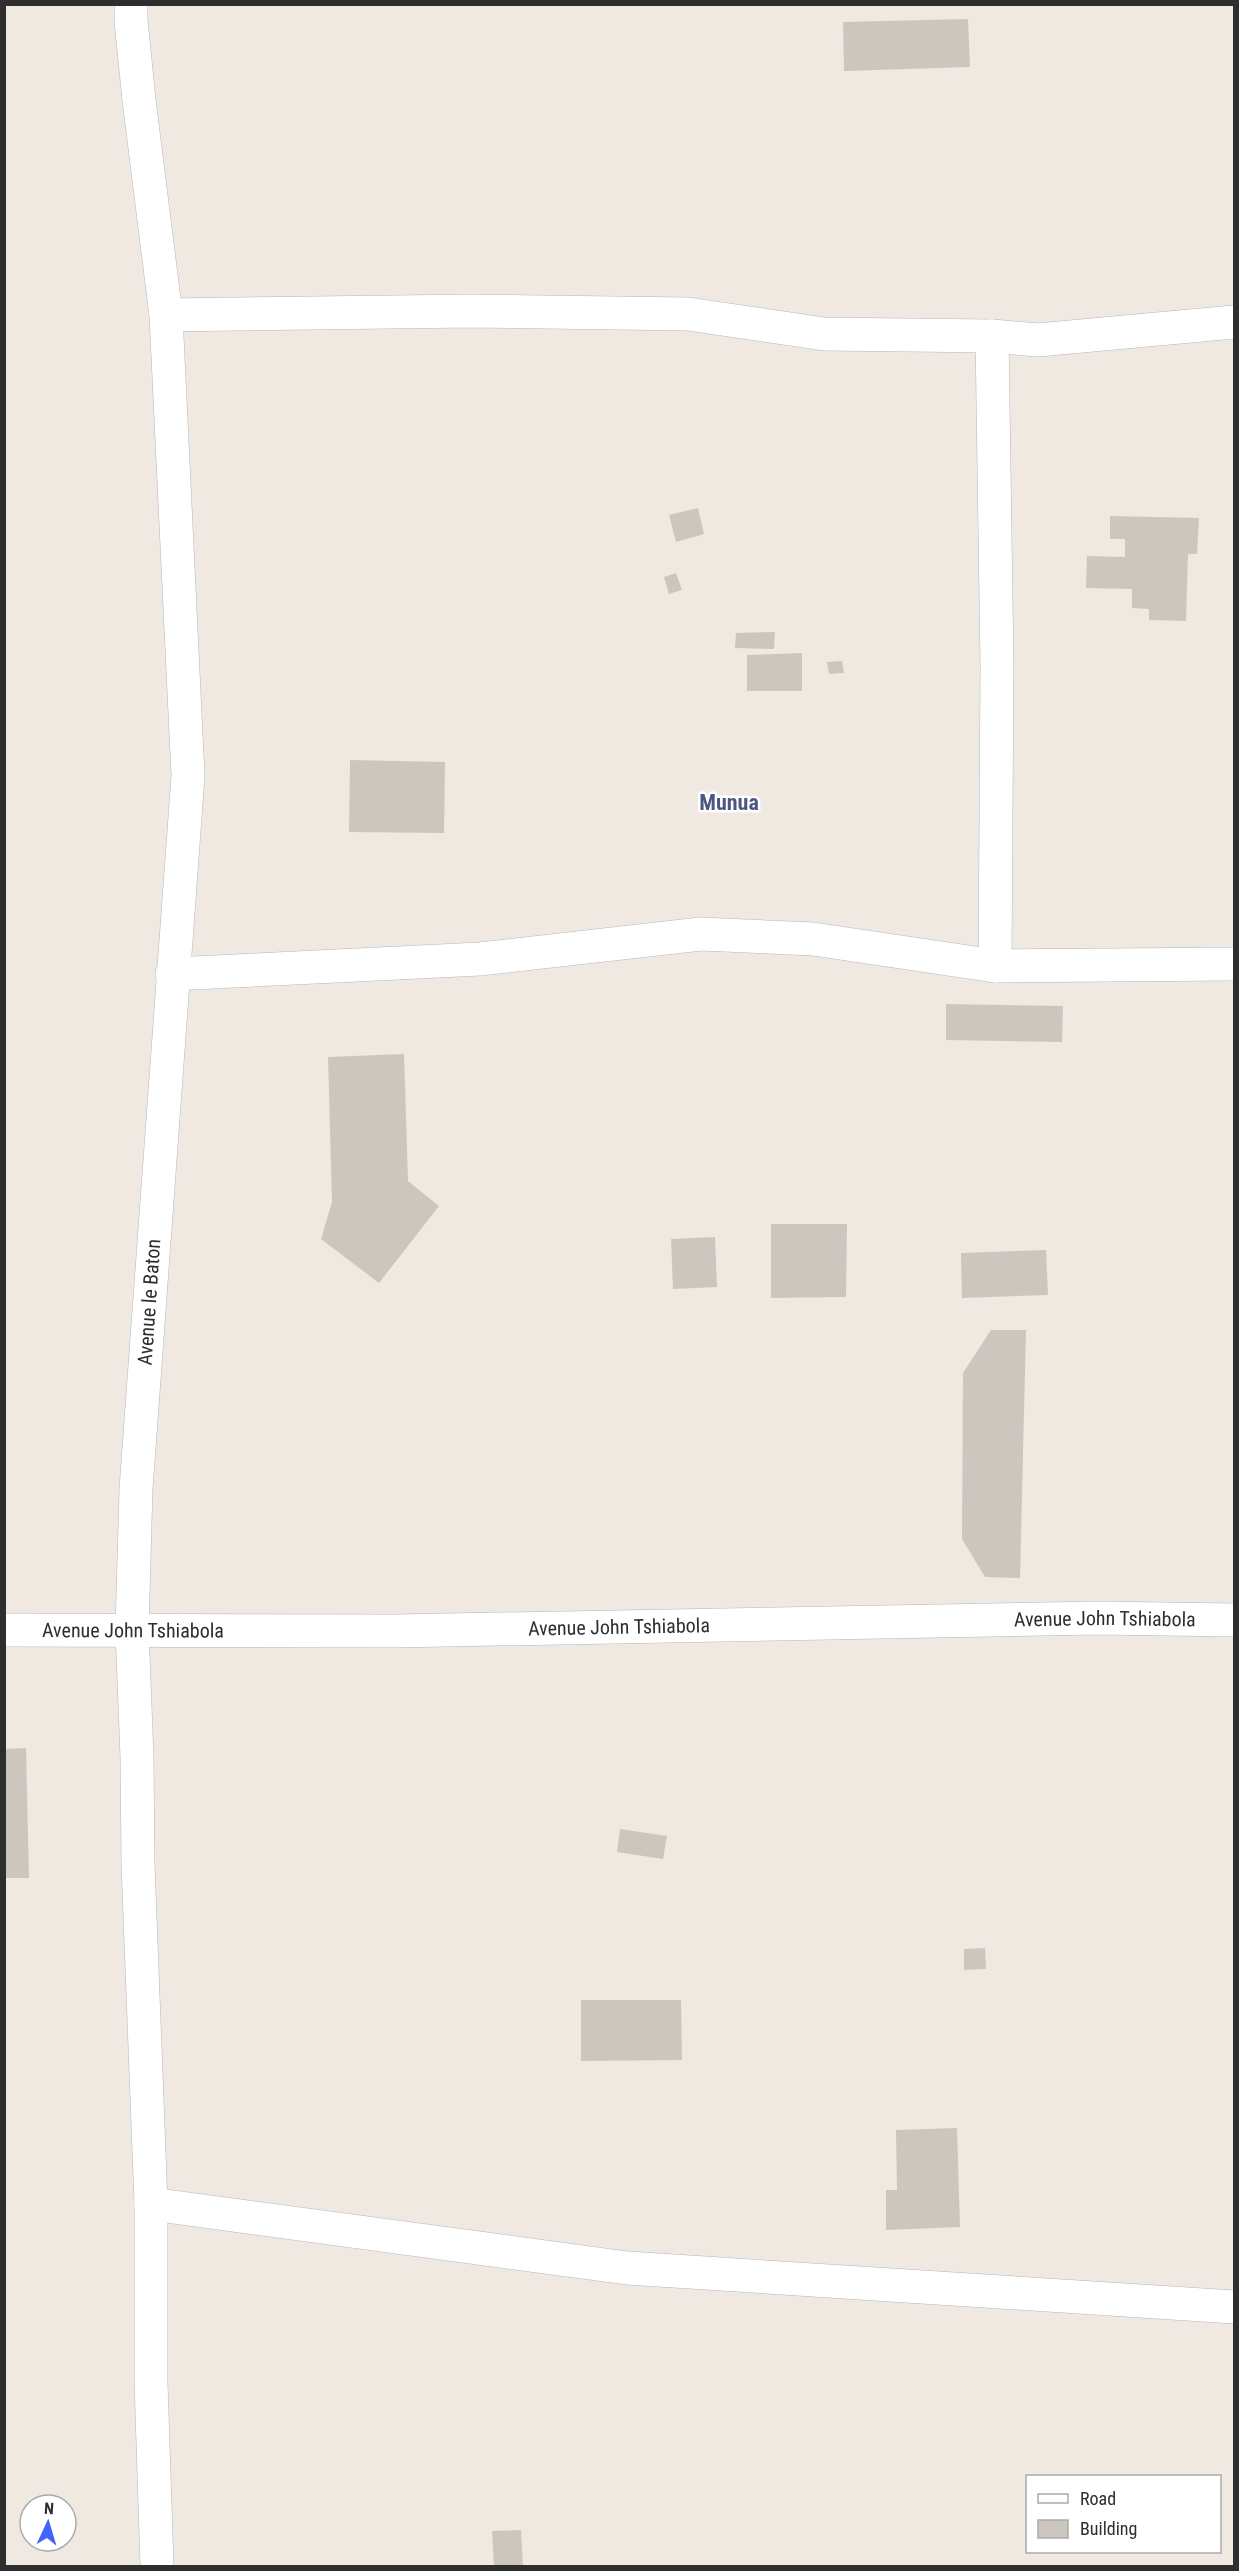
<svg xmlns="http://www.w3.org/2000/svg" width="1239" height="2571" font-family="'Roboto Condensed',sans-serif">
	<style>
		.building { fill: #cbc7bf }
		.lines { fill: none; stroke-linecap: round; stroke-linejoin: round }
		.minor-casing { stroke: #b4b7c1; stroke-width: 34 }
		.minor { stroke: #fff; stroke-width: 33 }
		.labels { text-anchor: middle; stroke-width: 5; stroke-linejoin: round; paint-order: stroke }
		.street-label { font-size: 20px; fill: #2e2e2e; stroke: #fff }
		.quarter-label { font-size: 22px; font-weight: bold; fill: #4d5680; stroke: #fff }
	</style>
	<rect width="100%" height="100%" fill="#efe9e1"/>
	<g class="building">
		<path d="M968,19L970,67L844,71L843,22Z"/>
		<path d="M698,508L704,534L676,542L669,515Z"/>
		<path d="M1110,516L1199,518L1197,554H1188L1186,621L1149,620V609L1132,608V589L1086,588L1087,556L1125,557V539H1110Z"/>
		<path d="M676,573L682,590L669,594L664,577Z"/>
		<path d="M775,632L774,649L735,648L736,633Z"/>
		<path d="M802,653V691H747V655Z"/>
		<path d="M842,661L844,673L829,674L827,662Z"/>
		<path d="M350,760L445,762L444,833L349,832Z"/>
		<path d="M946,1004L1063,1006L1062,1042L946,1040Z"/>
		<path d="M404,1054L408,1181L439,1206L379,1283L321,1239L332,1202L328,1057Z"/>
		<path d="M771,1224H847L846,1297L771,1298Z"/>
		<path d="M715,1237L717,1287L673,1289L671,1239Z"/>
		<path d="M1046,1250L1048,1295L962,1298L961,1253Z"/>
		<path d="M991,1330H1026L1020,1578L985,1577L962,1539L963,1373Z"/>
		<path d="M26,1748L29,1878H4V1749Z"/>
		<path d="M620,1829L667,1836L663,1859L617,1852Z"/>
		<path d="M985,1948L986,1969L964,1970V1949Z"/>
		<path d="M581,2000H681L682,2060L581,2061Z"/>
		<path d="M957,2128L960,2227L886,2230V2190H897L896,2130Z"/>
		<path d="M521,2530L523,2566H494L492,2531Z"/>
	</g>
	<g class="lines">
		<defs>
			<g id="minor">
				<path d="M131,4V21L139,100L166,315L188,776L136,1489L132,1630L137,1757L138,1864L151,2204V2382L157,2566"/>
				<path d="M166,315L471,311L688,314L824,334L992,336L1038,340L1234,322"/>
				<path d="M992,336L997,666L995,966"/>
				<path d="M172,974L480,959L701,934L813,939L995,966L1234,964"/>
				<path id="s1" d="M4,1630L395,1631L1097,1618L1234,1620"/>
				<path d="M151,2204L627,2268L1234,2307"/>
			</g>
		</defs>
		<use href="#minor" class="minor-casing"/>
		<use href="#minor" class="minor"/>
	</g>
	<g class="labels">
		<g class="street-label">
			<text transform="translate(149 1302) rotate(-86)" y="7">Avenue le Baton</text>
			<text dy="7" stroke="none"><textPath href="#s1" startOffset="1101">Avenue John Tshiabola</textPath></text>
			<text dy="7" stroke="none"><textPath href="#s1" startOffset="615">Avenue John Tshiabola</textPath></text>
			<text dy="7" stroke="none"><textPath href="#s1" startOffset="129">Avenue John Tshiabola</textPath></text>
		</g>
		<g class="quarter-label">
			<text x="729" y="810">Munua</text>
		</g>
	</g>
	<rect width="1239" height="2571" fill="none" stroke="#2e2e2e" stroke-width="12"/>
	<rect x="1026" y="2475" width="195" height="78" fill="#ffffff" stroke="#ababab" stroke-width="1.5"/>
	<rect x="1038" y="2494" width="30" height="9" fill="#ffffff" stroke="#ababab" stroke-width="1.5"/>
	<text x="1080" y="2505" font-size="18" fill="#2e2e2e">Road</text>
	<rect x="1038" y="2520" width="30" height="18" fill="#cbc7bf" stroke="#ababab" stroke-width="1.5"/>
	<text x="1080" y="2535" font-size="18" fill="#2e2e2e">Building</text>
	<g transform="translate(48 2523) rotate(4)"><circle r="28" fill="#ffffff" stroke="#ababab" stroke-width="1.5"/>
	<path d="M0-4.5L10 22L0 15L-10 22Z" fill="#4264fb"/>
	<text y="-9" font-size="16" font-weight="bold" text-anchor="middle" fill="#2e2e2e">N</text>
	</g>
</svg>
